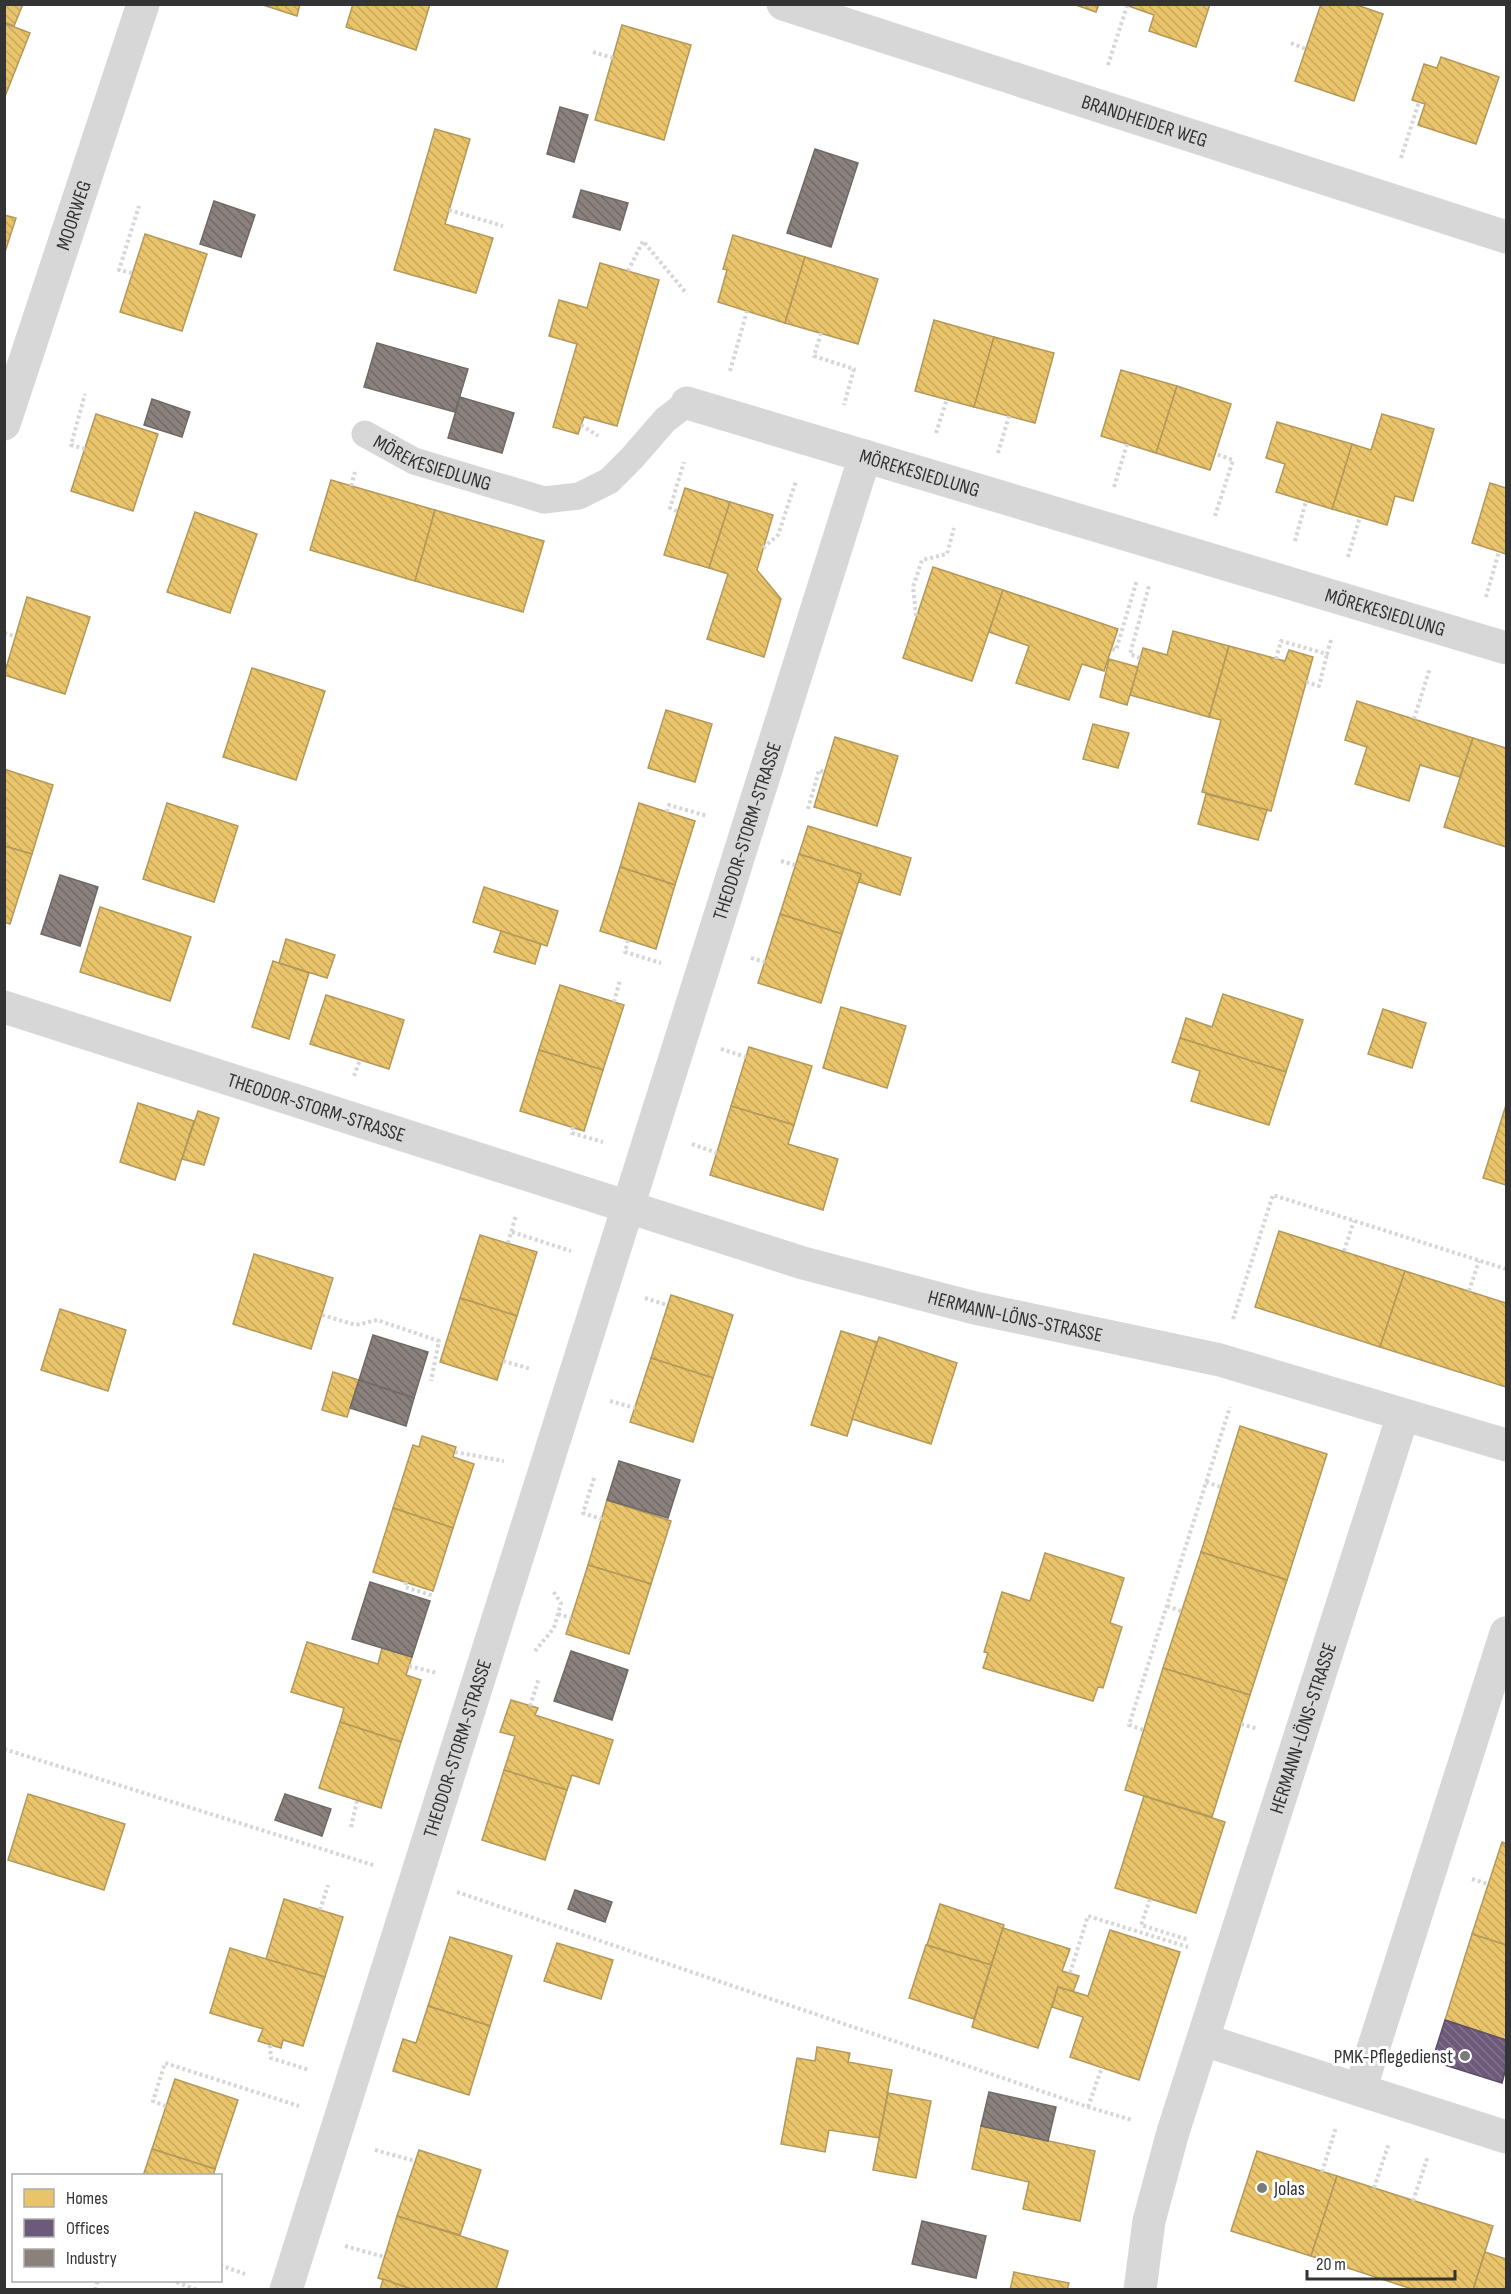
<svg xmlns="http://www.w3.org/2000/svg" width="1511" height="2294" font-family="'Sofia Sans Condensed',sans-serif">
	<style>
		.homes { fill: url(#homes-back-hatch); stroke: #b2985a; stroke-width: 1.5 }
		.offices { fill: url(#offices-back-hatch); stroke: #5c4e65; stroke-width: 1.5 }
		.industry { fill: url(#industry-back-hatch); stroke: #706a66; stroke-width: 1.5 }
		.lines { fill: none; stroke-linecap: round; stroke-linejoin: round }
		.path { stroke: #d6d6d6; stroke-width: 4; stroke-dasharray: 3 3; stroke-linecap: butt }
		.service { stroke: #d7d7d7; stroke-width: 27 }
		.minor { stroke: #d7d7d7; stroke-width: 33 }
		.poi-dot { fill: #7a7a7a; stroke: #fff; stroke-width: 2 }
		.labels { text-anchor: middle; stroke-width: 6; stroke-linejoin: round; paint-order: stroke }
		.street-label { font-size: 20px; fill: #333; stroke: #fff }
		.poi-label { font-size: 20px; fill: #333; stroke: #fff; text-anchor: end }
	</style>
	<defs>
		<pattern id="homes-back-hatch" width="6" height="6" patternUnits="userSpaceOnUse" patternTransform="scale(1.5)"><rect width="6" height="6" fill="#e9c46a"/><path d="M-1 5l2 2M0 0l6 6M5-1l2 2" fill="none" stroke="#c8a95c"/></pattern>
		<pattern id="offices-back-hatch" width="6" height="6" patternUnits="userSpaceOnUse" patternTransform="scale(1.5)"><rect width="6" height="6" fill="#6d597a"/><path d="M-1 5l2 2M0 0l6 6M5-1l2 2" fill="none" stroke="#82738c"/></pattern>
		<pattern id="industry-back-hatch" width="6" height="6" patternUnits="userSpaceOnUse" patternTransform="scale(1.5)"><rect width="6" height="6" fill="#8a817c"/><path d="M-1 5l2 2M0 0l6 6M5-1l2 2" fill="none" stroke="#716a66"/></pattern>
	</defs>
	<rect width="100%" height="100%" fill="#fff"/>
	<g class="homes">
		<path d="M4,4H23L14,26L4,22Z"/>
		<path d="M260,4H300L297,16Z"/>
		<path d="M353,4H430L416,50L346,27Z"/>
		<path d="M1073,4H1099L1096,12Z"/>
		<path d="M1123,4H1210L1196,47L1149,31L1154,15Z"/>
		<path d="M1321,4H1354L1383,14L1354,101L1295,81Z"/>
		<path d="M4,23L30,33L4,99Z"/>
		<path d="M622,25L691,45L664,140L595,120Z"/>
		<path d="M1441,57L1499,77L1476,144L1418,125L1425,104L1412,100L1424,64L1437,68Z"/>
		<path d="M435,129L470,139L445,224L493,238L476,293L394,270Z"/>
		<path d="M4,215L16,218L4,255Z"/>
		<path d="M145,234L207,254L182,331L120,312Z"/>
		<path d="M733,235L805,257L785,323L718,302L727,270L723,269Z"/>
		<path d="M805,257L878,279L858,344L785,323Z"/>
		<path d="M600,263L659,280L617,426L584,417L578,434L553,427L577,344L549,336L559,300L587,308Z"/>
		<path d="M934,320L994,337L974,407L915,391Z"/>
		<path d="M994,337L1054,353L1035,423L974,407Z"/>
		<path d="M1121,370L1177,386L1156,453L1101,436Z"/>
		<path d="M1177,386L1231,404L1210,470L1156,453Z"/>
		<path d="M96,414L158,434L133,511L71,491Z"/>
		<path d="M1382,414L1434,429L1413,501L1395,496L1387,525L1332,509L1352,444L1371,450Z"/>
		<path d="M1277,422L1352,444L1332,509L1276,492L1285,464L1266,458Z"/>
		<path d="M331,480L435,510L415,581L310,550Z"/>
		<path d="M1490,483L1506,488V554L1472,543Z"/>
		<path d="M685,488L730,502L709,568L664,555Z"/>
		<path d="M730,502L773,515L757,570L781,599L764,657L707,639L728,574L709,568Z"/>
		<path d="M435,510L544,541L523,612L415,581Z"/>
		<path d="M195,512L257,534L230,613L167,592Z"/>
		<path d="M933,567L1003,590L972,681L903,658Z"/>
		<path d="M1003,590L1118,629L1104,671L1082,664L1069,700L1016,683L1029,646L989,632Z"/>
		<path d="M27,597L90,617L65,694L4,675Z"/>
		<path d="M1173,631L1229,646L1209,717L1130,695L1143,648L1167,655Z"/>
		<path d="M1229,646L1285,661L1289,650L1313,657L1271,811L1202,792L1221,720L1209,717Z"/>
		<path d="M1109,659L1138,667L1127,705L1100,697Z"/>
		<path d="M252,668L325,691L296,780L223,757Z"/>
		<path d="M1357,701L1473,738L1460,777L1420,765L1409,801L1355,784L1367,747L1345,740Z"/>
		<path d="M666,710L712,724L695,782L648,768Z"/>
		<path d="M1093,724L1129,733L1118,768L1083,759Z"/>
		<path d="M835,737L898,756L877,826L814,807Z"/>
		<path d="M1473,738L1506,748V847L1444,827Z"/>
		<path d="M4,769L53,785L32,854L4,846Z"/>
		<path d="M1206,794L1267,810L1258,840L1198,824Z"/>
		<path d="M167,803L238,826L214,902L143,879Z"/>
		<path d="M639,803L695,821L675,885L620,867Z"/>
		<path d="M808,826L911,858L900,895L859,882L861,874L799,854Z"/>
		<path d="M4,846L32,854L10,924L4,922Z"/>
		<path d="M799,854L861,874L842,934L780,914Z"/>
		<path d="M620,867L675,885L656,949L600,931Z"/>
		<path d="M484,887L558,911L547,946L473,922Z"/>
		<path d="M100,907L191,937L170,1001L80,972Z"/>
		<path d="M780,914L842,934L821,1003L758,983Z"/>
		<path d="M501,931L541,944L535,964L494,952Z"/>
		<path d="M286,939L335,955L327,978L279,963Z"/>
		<path d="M273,961L309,973L289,1039L252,1027Z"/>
		<path d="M560,985L624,1005L603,1070L539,1050Z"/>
		<path d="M1223,994L1303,1020L1286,1072L1180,1038L1186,1018L1212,1027Z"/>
		<path d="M326,995L404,1020L389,1069L310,1044Z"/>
		<path d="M841,1007L906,1026L887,1088L823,1068Z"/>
		<path d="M1383,1009L1426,1023L1412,1068L1368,1054Z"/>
		<path d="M1180,1038L1286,1072L1269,1125L1191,1101L1200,1071L1172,1062Z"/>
		<path d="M749,1047L812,1066L794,1125L731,1106Z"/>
		<path d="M539,1050L603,1070L584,1131L520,1111Z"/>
		<path d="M138,1103L194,1121L175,1180L120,1162Z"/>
		<path d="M1506,1105V1185L1483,1178Z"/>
		<path d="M731,1106L794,1125L788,1144L838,1159L823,1210L710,1175Z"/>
		<path d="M198,1111L219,1118L204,1165L182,1159Z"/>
		<path d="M1279,1231L1405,1271L1380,1347L1255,1307Z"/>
		<path d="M480,1235L537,1252L517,1316L460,1298Z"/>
		<path d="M254,1254L333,1278L311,1349L233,1324Z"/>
		<path d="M1405,1271L1506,1303V1387L1380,1347Z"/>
		<path d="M671,1295L733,1315L713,1378L651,1358Z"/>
		<path d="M460,1298L517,1316L497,1380L440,1362Z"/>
		<path d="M60,1309L126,1330L108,1391L41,1370Z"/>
		<path d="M841,1331L877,1342L847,1436L811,1425Z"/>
		<path d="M879,1337L957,1363L931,1444L852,1419Z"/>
		<path d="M651,1358L713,1378L693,1442L630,1422Z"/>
		<path d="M333,1372L359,1380L347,1417L322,1410Z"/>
		<path d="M1240,1426L1327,1454L1287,1580L1201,1552Z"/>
		<path d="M422,1436L456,1447L453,1457L474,1464L453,1528L393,1508L413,1445L419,1447Z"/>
		<path d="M607,1500L671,1521L651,1584L588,1565Z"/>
		<path d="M393,1508L453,1528L433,1591L373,1572Z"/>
		<path d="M1201,1552L1287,1580L1250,1695L1163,1668Z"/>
		<path d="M1045,1553L1124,1578L1110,1623L1122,1627L1103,1688L1098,1687L1093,1701L983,1668L988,1653L984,1652L1002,1592L1030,1601Z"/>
		<path d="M588,1565L651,1584L629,1654L566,1634Z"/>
		<path d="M307,1642L378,1664L382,1648L412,1657L406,1675L421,1680L401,1742L340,1722L344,1708L291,1692Z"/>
		<path d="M1163,1668L1250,1695L1212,1817L1125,1790Z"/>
		<path d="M511,1700L538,1708L535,1715L613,1740L599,1784L572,1775L567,1790L504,1770L515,1736L500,1732Z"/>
		<path d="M340,1722L401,1742L381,1808L319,1788Z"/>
		<path d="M504,1770L567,1790L545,1860L482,1840Z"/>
		<path d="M28,1794L125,1824L104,1890L8,1860Z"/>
		<path d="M1144,1796L1225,1822L1196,1913L1115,1888Z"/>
		<path d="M1502,1842L1506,1844V1945L1472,1934Z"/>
		<path d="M284,1899L343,1917L325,1977L266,1959Z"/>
		<path d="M940,1904L1004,1925L991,1965L927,1945Z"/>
		<path d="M1003,1928L1070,1949L1062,1971L1079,1976L1073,1992L1058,1987L1038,2048L972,2027Z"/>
		<path d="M1110,1930L1180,1952L1139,2080L1070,2057L1083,2017L1052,2007L1058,1987L1088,1996Z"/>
		<path d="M1472,1934L1506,1945V2040L1445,2020Z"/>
		<path d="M450,1937L512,1956L490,2026L428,2006Z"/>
		<path d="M557,1943L613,1960L601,1999L544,1981Z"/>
		<path d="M926,1945L991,1965L974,2019L909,1998Z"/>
		<path d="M230,1948L325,1977L303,2046L283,2040L281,2048L258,2041L263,2029L210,2013Z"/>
		<path d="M428,2006L490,2026L469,2095L393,2071L403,2039L416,2043Z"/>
		<path d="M817,2047L850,2053L848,2062L892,2070L879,2138L829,2130L825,2152L781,2144L797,2058L815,2061Z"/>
		<path d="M175,2079L238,2100L215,2169L152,2149Z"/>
		<path d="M888,2093L931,2101L916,2178L873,2170Z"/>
		<path d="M981,2126L1095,2151L1080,2221L1023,2209L1029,2182L972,2169Z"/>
		<path d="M152,2149L215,2169L213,2176H143Z"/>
		<path d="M419,2150L481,2170L460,2235L397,2216Z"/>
		<path d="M1257,2151L1337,2176L1311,2256L1231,2231Z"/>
		<path d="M1337,2176L1493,2226L1473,2290H1415L1311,2256Z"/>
		<path d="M397,2216L508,2251L496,2290H414L378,2278Z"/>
		<path d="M1485,2252L1506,2259V2290H1473Z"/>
		<path d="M1014,2272L1069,2283L1067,2290H1010Z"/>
		<path d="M383,2279L414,2290H380Z"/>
	</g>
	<path class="offices" d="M1445,2020L1506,2040V2068L1502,2083L1432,2061Z"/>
	<g class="industry">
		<path d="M560,107L588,115L574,162L547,154Z"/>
		<path d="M815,149L858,163L831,247L787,233Z"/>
		<path d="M581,190L628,203L620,230L573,217Z"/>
		<path d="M214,201L255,215L241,257L200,244Z"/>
		<path d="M377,343L468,369L455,412L364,387Z"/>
		<path d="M460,397L514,413L502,453L448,438Z"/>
		<path d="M152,399L190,412L182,437L144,425Z"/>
		<path d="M60,875L98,887L80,946L41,934Z"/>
		<path d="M373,1335L428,1352L414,1398L359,1380Z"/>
		<path d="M359,1380L414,1398L406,1426L350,1408Z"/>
		<path d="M619,1461L680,1480L668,1518L607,1500Z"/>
		<path d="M370,1582L430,1601L412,1657L352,1639Z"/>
		<path d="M571,1651L628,1670L612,1720L554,1701Z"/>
		<path d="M285,1794L331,1809L322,1836L275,1820Z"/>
		<path d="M575,1890L612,1902L605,1922L568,1909Z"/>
		<path d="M989,2092L1056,2107L1048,2141L981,2126Z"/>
		<path d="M922,2221L986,2236L976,2278L912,2264Z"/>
	</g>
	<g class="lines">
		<g class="path">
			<path d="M1291,43L1306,49"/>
			<path d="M593,52L613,58"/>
			<path d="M1108,65L1127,6"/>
			<path d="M1401,158L1419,102"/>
			<path d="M449,210L503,226"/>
			<path d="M628,271L643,241L687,294"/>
			<path d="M132,273L119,270L139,206"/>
			<path d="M821,333L814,356L854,369L844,405"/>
			<path d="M730,371L747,311"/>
			<path d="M581,425L598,436"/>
			<path d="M936,433L947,399"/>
			<path d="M85,449L71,445L85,394"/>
			<path d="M998,453L1009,416"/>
			<path d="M351,486L355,472"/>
			<path d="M1114,487L1127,444"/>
			<path d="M677,511L670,508L684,462"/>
			<path d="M1215,516L1233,460L1216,454"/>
			<path d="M1295,541L1306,501"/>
			<path d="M763,548L778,535L796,481"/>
			<path d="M1348,557L1360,517"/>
			<path d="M1486,597L1499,551"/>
			<path d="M916,616L913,587L922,560L947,554L954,528"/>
			<path d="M4,633L15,636"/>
			<path d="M1112,649L1116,650L1137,580"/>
			<path d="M1140,658L1130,654L1149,586"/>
			<path d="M1276,659L1281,641L1327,654L1331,640"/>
			<path d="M1306,682L1319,686L1327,654"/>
			<path d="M1414,719L1430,668"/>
			<path d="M808,809L819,770L824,772"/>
			<path d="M667,812L669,805L707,816"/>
			<path d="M781,861L795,865"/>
			<path d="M628,940L625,952L661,963"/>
			<path d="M751,958L765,962"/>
			<path d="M614,1002L620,980"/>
			<path d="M721,1049L746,1057"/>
			<path d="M354,1076L360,1060"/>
			<path d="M573,1127L572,1133L603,1142"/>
			<path d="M692,1144L717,1153"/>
			<path d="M512,1232L571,1251"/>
			<path d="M508,1243L516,1215"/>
			<path d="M1344,1251L1354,1221"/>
			<path d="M1469,1291L1479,1261"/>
			<path d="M645,1298L667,1305"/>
			<path d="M322,1315L356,1325L377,1320L439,1341L431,1381"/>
			<path d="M1233,1319L1273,1195L1506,1269"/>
			<path d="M503,1361L531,1369"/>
			<path d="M610,1401L635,1408"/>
			<path d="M455,1452L504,1461"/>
			<path d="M594,1478L583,1513L602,1519"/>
			<path d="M1206,1482L1221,1487"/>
			<path d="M406,1582L405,1587L434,1596"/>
			<path d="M1167,1606L1181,1611"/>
			<path d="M558,1614L571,1618"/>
			<path d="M535,1651L554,1628L561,1603L553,1591"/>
			<path d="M409,1666L437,1673"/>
			<path d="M530,1706L539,1678"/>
			<path d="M1241,1724L1258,1729"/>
			<path d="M1143,1730L1129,1725L1230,1407"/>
			<path d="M4,1749L376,1866"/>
			<path d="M351,1827L357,1801"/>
			<path d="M1472,1879L1488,1884"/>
			<path d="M457,1892L1088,2107L1132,2120"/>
			<path d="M1150,1899L1141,1925L1189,1940"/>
			<path d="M320,1910L328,1885"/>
			<path d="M1070,1973L1088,1916L1188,1947"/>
			<path d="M270,2045L271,2058L309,2070"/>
			<path d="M166,2106L153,2101L165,2063L299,2106"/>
			<path d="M1088,2107L1102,2067"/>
			<path d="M375,2150L415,2161"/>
			<path d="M1322,2172L1336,2127"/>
			<path d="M1374,2188L1389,2143"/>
			<path d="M1413,2201L1428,2156"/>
			<path d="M345,2246L385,2257"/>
			<path d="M220,2265L245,2274"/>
			<path d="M171,2280L197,2290"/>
			<path d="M95,2290L98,2280"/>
		</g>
		<path class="service" id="s1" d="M365,434L414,461L544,500L579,496L609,481L632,458L665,420L687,403"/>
		<g class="minor">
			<path id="s2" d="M783,4L1506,237"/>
			<path id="s3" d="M687,403L1506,648"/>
			<path id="s4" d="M4,424L143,4"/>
			<path id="s5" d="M4,1007L803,1263L975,1308L1220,1360L1506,1445"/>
			<path d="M1204,2040L1506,2137"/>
			<path d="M1360,2090L1506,1633"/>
			<path id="s6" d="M286,2290L865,456"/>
			<path id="s7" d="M1140,2290L1149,2221L1173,2132L1403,1415"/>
		</g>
	</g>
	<g class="poi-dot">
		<circle cx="1465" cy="2056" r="6"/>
		<circle cx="1262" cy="2188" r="6"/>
	</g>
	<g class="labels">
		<g class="street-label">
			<text dy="7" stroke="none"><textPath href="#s2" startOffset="380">BRANDHEIDER WEG</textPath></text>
			<text dy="7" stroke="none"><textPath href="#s4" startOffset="220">MOORWEG</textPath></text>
			<text dy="7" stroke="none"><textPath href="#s1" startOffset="74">MÖREKESIEDLUNG</textPath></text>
			<text dy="7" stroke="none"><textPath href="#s3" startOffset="243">MÖREKESIEDLUNG</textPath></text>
			<text dy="7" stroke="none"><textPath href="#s3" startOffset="729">MÖREKESIEDLUNG</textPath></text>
			<text dy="7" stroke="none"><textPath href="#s6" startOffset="1530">THEODOR-STORM-STRASSE</textPath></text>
			<text dy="7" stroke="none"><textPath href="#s5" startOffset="328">THEODOR-STORM-STRASSE</textPath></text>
			<text dy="7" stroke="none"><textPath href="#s5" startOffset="1058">HERMANN-LÖNS-STRASSE</textPath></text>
			<text dy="7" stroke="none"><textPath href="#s7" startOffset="586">HERMANN-LÖNS-STRASSE</textPath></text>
			<text dy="7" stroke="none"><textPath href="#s6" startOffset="568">THEODOR-STORM-STRASSE</textPath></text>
		</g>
		<g class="poi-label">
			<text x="1453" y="2063">PMK-Pflegedienst</text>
			<text x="1274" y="2195" text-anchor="start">Jolas</text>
		</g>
	</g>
	<rect width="1511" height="2294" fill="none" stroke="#333333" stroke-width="12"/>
	<rect x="12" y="2174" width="210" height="108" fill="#ffffff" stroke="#adadad" stroke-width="1.5"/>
	<rect x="24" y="2189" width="30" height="18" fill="#e9c46a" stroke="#adadad" stroke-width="1.5"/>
	<text x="66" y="2204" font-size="18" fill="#333333">Homes</text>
	<rect x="24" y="2219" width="30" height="18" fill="#6d597a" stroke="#adadad" stroke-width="1.5"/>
	<text x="66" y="2234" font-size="18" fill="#333333">Offices</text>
	<rect x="24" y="2249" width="30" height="18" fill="#8a817c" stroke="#adadad" stroke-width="1.5"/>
	<text x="66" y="2264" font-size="18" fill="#333333">Industry</text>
	<path d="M1307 2270v9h148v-9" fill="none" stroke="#333333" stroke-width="3"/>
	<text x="1316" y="2270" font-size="18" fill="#333333" stroke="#ffffff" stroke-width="4.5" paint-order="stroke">20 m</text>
</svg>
